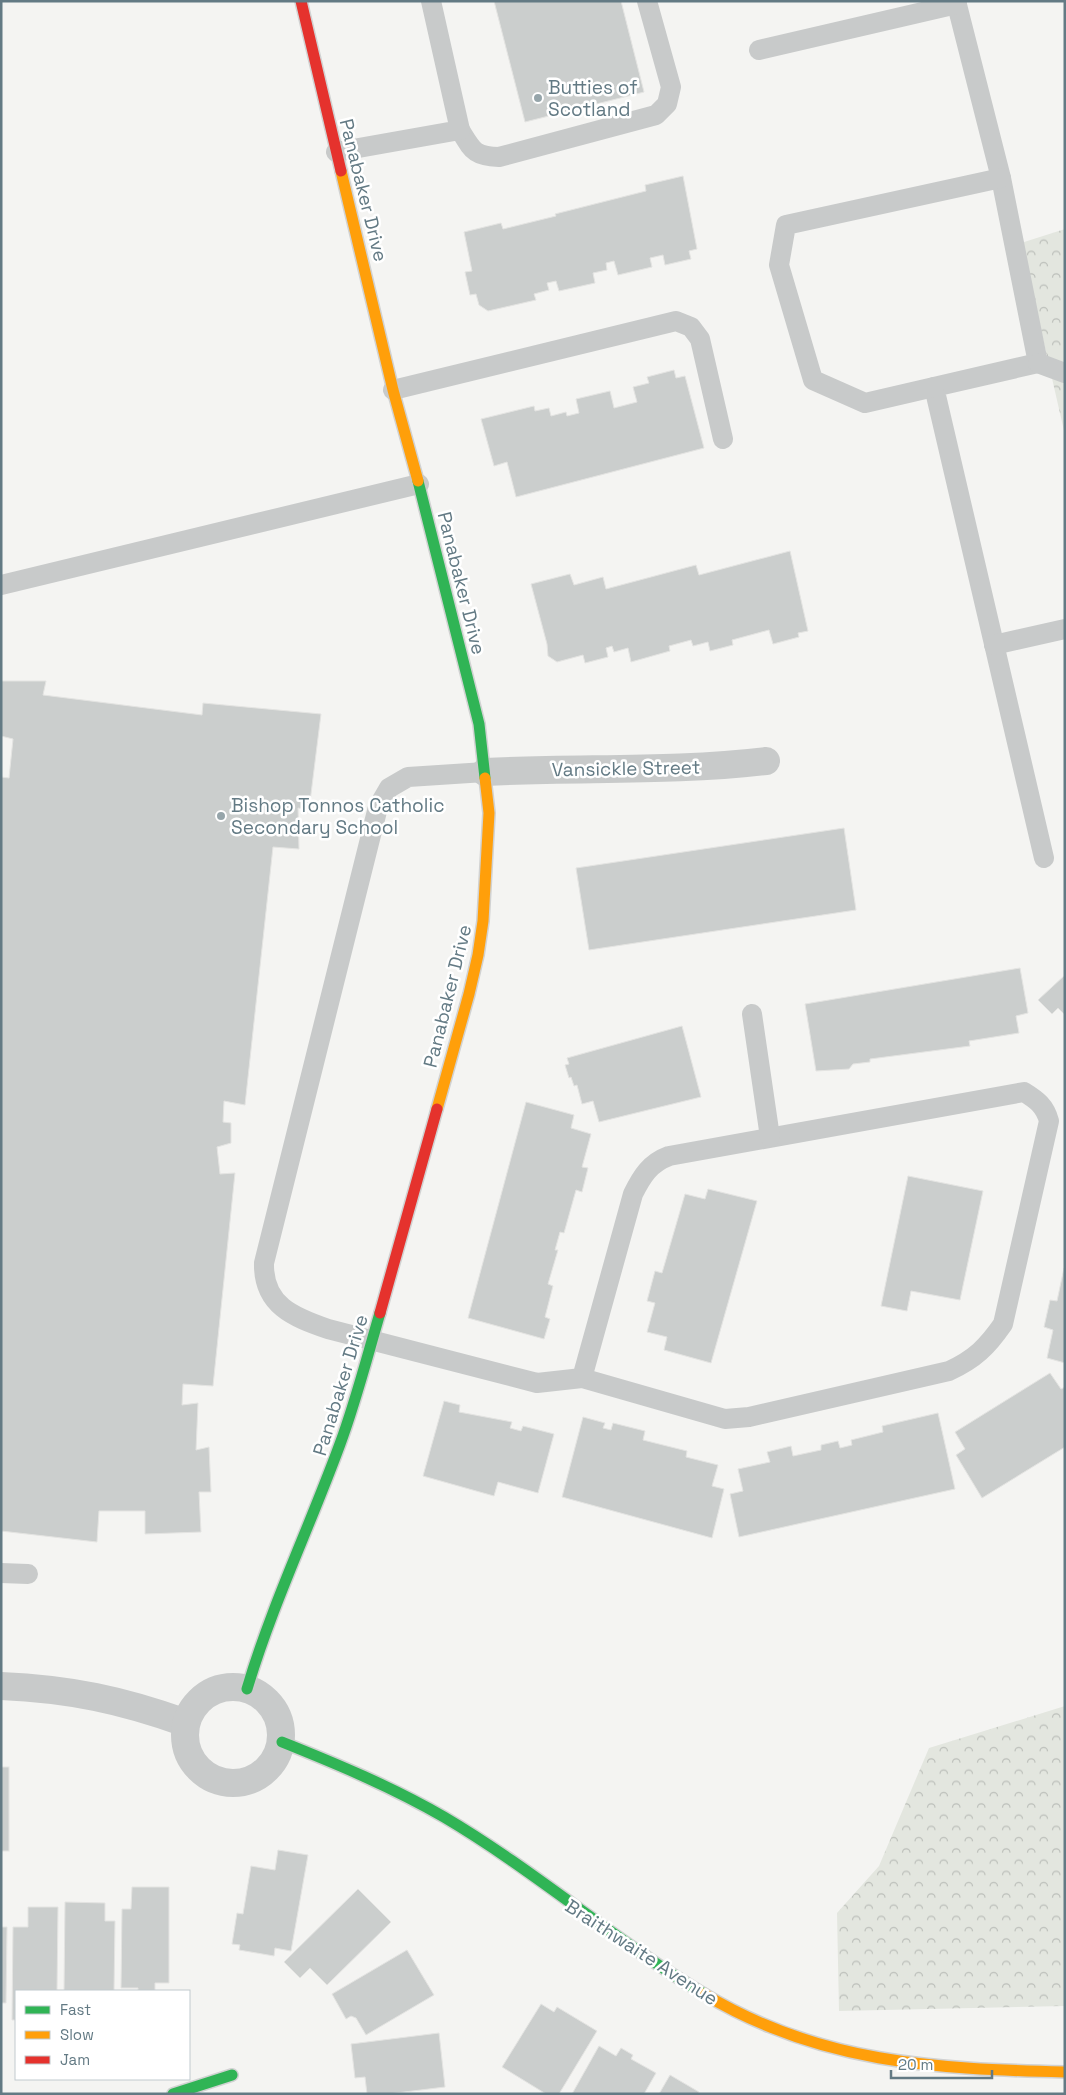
<svg xmlns="http://www.w3.org/2000/svg" width="1066" height="2095" font-family="'Space Grotesk',sans-serif">
	<style>
		.forest { fill: url(#forest-crowns) }
		.building { fill: #cbcecd; stroke: #e4e4e2 }
		.lines { fill: none; stroke-linecap: round; stroke-linejoin: round }
		.fast-casing { stroke: #d1d2d2; stroke-width: 14 }
		.slow-casing { stroke: #d1d2d2; stroke-width: 14 }
		.jam-casing { stroke: #d1d2d2; stroke-width: 14 }
		.lane { stroke: #c8caca; stroke-width: 20 }
		.street { stroke: #c8caca; stroke-width: 28 }
		.fast { stroke: #30b455; stroke-width: 11 }
		.slow { stroke: #ff9f0a; stroke-width: 11 }
		.jam { stroke: #e5322d; stroke-width: 11 }
		.poi-dot { fill: #96a5aa; stroke: #fff; stroke-width: 2 }
		.labels { text-anchor: middle; stroke-width: 5; stroke-linejoin: round; paint-order: stroke }
		.poi-label { font-size: 19px; fill: #637a84; stroke: #fff; text-anchor: start }
		.street-label { font-size: 19px; fill: #637a84; stroke: #fff }
	</style>
	<defs>
		<pattern id="forest-crowns" width="20" height="18" patternUnits="userSpaceOnUse" patternTransform="scale(1.25)"><rect width="20" height="18" fill="#e3e6df"/><path d="M2 6a3 3 0 1 1 6 0M12 15a3 3 0 1 1 6 0" fill="none" stroke="#bcbfba"/></pattern>
	</defs>
	<rect width="100%" height="100%" fill="#f4f4f2"/>
	<g class="forest">
		<path d="M1065,229V435L1021,243Z"/>
		<path d="M1065,1706V2006L839,2011L837,1913L879,1866L929,1748Z"/>
	</g>
	<g class="building">
		<path d="M494,1H621L644,92L525,122Z"/>
		<path d="M683,176L697,249L689,251L691,259L665,265L663,255L650,258L652,267L618,275L614,261L606,263L607,270L593,273L595,283L559,291L556,281L547,283L549,290L534,294L536,300L488,311L479,305L476,294L470,295L465,272L472,271L464,232L501,223L503,229L556,216L555,214L646,191L645,185Z"/>
		<path d="M674,370L676,378L685,376L704,448L516,497L507,462L494,466L481,419L534,406L535,411L549,408L551,416L566,412L567,416L579,413L576,399L610,391L614,408L637,402L633,387L649,383L647,377Z"/>
		<path d="M790,551L808,631L798,633L799,637L773,644L769,630L732,640L733,645L710,651L708,642L693,646L691,640L669,646L670,651L631,662L628,648L614,652L612,646L606,648L608,657L585,663L583,655L557,662L548,656L547,644L531,584L570,574L574,585L603,577L606,589L696,565L699,575Z"/>
		<path d="M1,681H46L43,695L202,715L203,703L321,714L309,810L298,808L299,849L273,847L245,1105L224,1101L223,1122L231,1123V1143L217,1147L220,1174L235,1173L213,1386L183,1384L182,1405L198,1403L196,1450L209,1447L211,1492H199L201,1532L145,1534V1511H99L97,1542L1,1531V777L9,778L13,739L1,736Z"/>
		<path d="M844,828L856,910L589,950L576,868Z"/>
		<path d="M1020,968L1028,1013L1016,1016L1019,1033L969,1041L970,1046L870,1059V1062L853,1064L849,1069L816,1071L805,1004Z"/>
		<path d="M1065,975V1015L1058,1008L1052,1014L1038,1000Z"/>
		<path d="M682,1026L701,1097L599,1122L593,1101L582,1104L577,1085L574,1086L571,1077L569,1078L565,1065L569,1064L567,1058Z"/>
		<path d="M526,1102L574,1115L571,1128L591,1134L582,1167L588,1168L582,1192L576,1190L564,1233L560,1232L555,1250H558L548,1284L553,1286L545,1317L550,1319L544,1339L468,1318Z"/>
		<path d="M908,1176L983,1191L960,1300L911,1291L907,1311L881,1306Z"/>
		<path d="M708,1189L757,1201L711,1363L664,1350L667,1337L647,1332L655,1303L647,1301L655,1271L662,1273L685,1194L705,1199Z"/>
		<path d="M1064,1268H1065V1363L1047,1358L1053,1330L1044,1327L1050,1300L1057,1301Z"/>
		<path d="M1050,1373L1061,1389L1065,1387V1447L982,1498L956,1455L965,1449L955,1432Z"/>
		<path d="M444,1401L460,1405L459,1412L512,1422L510,1428L521,1431L523,1426L554,1434L538,1493L498,1482L494,1496L423,1476Z"/>
		<path d="M938,1413L955,1489L739,1537L730,1494L743,1491L738,1469L770,1462L767,1452L791,1446L793,1456L821,1450V1445L838,1441L840,1448L852,1445L851,1440L883,1432L882,1426Z"/>
		<path d="M583,1417L605,1423L603,1428L611,1430L613,1423L645,1431L643,1440L687,1451L686,1457L718,1465L712,1486L724,1489L712,1538L562,1497Z"/>
		<rect x="1" y="1767" width="8" height="84"/>
		<path d="M278,1850L308,1855L291,1951L275,1948L274,1956L239,1950L240,1945L232,1944L237,1913L243,1914L251,1866L275,1870Z"/>
		<path d="M132,1887H169V1983H155V1991H138V1988H121L122,1909H131Z"/>
		<path d="M358,1889L391,1922L327,1985L310,1968L300,1978L284,1962Z"/>
		<path d="M65,1902L105,1903V1921H115L114,1991H64Z"/>
		<path d="M28,1907H58L57,1991H16V2020H12L13,1927H28Z"/>
		<path d="M1,1927H7L6,2003H1Z"/>
		<path d="M407,1950L434,1995L366,2035L356,2018L351,2016L346,2019L332,1994Z"/>
		<path d="M541,2004L554,2012L557,2007L597,2031L559,2094H546L502,2067Z"/>
		<path d="M439,2033L445,2087L388,2094H367L365,2077L355,2078L351,2044Z"/>
		<path d="M599,2046L616,2056L621,2048L633,2055L631,2059L656,2073L644,2094H572Z"/>
		<path d="M670,2075L699,2092L698,2094H659Z"/>
	</g>
	<g class="lines">
		<defs>
			<g id="fast">
				<path d="M418,481L479,724L485,778"/>
				<path d="M247,1689C272,1605 310,1526 340,1444C356,1401 367,1357 380,1313"/>
				<path d="M282,1742C337,1764 392,1787 444,1817C534,1870 614,1940 704,1994"/>
				<path d="M173,2094L232,2075"/>
			</g>
			<g id="slow">
				<path d="M341,171L393,390L418,481"/>
				<path d="M437,1109L469,994L478,955L483,921L489,813L485,778"/>
				<path d="M704,1994C819,2063 935,2069 1065,2072"/>
			</g>
			<g id="jam">
				<path d="M301,1L341,171"/>
				<path d="M380,1313L437,1109"/>
			</g>
		</defs>
		<use href="#fast" class="fast-casing"/>
		<use href="#slow" class="slow-casing"/>
		<use href="#jam" class="jam-casing"/>
		<g class="lane">
			<path d="M956,1L1001,178L1038,363L934,387L1044,858"/>
			<path d="M759,50L957,4"/>
			<path d="M460,130C473,151 474,156 499,157L656,115L667,104L671,87L647,1"/>
			<path d="M336,152L460,130L431,1"/>
			<path d="M1038,363L1065,373"/>
			<path d="M934,387L865,403L813,380L779,265L786,225L1001,178"/>
			<path d="M393,390L676,321L691,327L700,339L723,439"/>
			<path d="M1,585C141,552 280,517 419,484"/>
			<path d="M994,645L1065,629"/>
			<path d="M485,772L408,777L389,788L378,807L264,1263C263,1305 293,1317 328,1329L537,1383L582,1378L725,1419L749,1417L949,1371C975,1359 987,1347 1003,1324L1049,1121C1045,1106 1037,1100 1024,1092L669,1156C650,1163 642,1176 633,1194L582,1378"/>
			<path d="M752,1014L770,1137"/>
			<path d="M1,1573L28,1574"/>
		</g>
		<g class="street">
			<path d="M485,772C579,767 673,772 766,761"/>
			<path d="M1,1686C70,1689 122,1700 186,1723"/>
			<circle cx="233" cy="1735" r="48"/>
		</g>
		<use href="#fast" class="fast"/>
		<use href="#slow" class="slow"/>
		<use href="#jam" class="jam"/>
	</g>
	<g class="poi-dot">
		<circle cx="538" cy="98" r="5"/>
		<circle cx="221" cy="816" r="5"/>
	</g>
	<g class="labels">
		<g class="poi-label">
			<text x="548" y="94">Butties of<tspan x="548" dy="22">Scotland</tspan></text>
			<text x="231" y="812">Bishop Tonnos Catholic<tspan x="231" dy="22">Secondary School</tspan></text>
		</g>
		<g class="street-label">
			<text transform="translate(364 190) rotate(76)" y="7">Panabaker Drive</text>
			<text transform="translate(462 583) rotate(76)" y="7">Panabaker Drive</text>
			<text transform="translate(626 768) rotate(-1)" y="7">Vansickle Street</text>
			<text transform="translate(447 996) rotate(-76)" y="7">Panabaker Drive</text>
			<text transform="translate(340 1385) rotate(-73)" y="7">Panabaker Drive</text>
			<text transform="translate(642 1952) rotate(33)" y="7">Braithwaite Avenue</text>
		</g>
	</g>
	<rect width="1066" height="2095" fill="none" stroke="#637a84" stroke-width="5"/>
	<rect x="15" y="1990" width="175" height="90" fill="#ffffff" stroke="#c1cace"/>
	<rect x="25" y="2006" width="25" height="8" fill="#30b455" stroke="#c1cace"/>
	<text x="60" y="2015" font-size="15" fill="#637a84">Fast</text>
	<rect x="25" y="2031" width="25" height="8" fill="#ff9f0a" stroke="#c1cace"/>
	<text x="60" y="2040" font-size="15" fill="#637a84">Slow</text>
	<rect x="25" y="2056" width="25" height="8" fill="#e5322d" stroke="#c1cace"/>
	<text x="60" y="2065" font-size="15" fill="#637a84">Jam</text>
	<path d="M891 2070v8h101v-8" fill="none" stroke="#637a84" stroke-width="2.5"/>
	<text x="898" y="2070" font-size="15" fill="#637a84" stroke="#ffffff" stroke-width="4" paint-order="stroke">20 m</text>
</svg>
